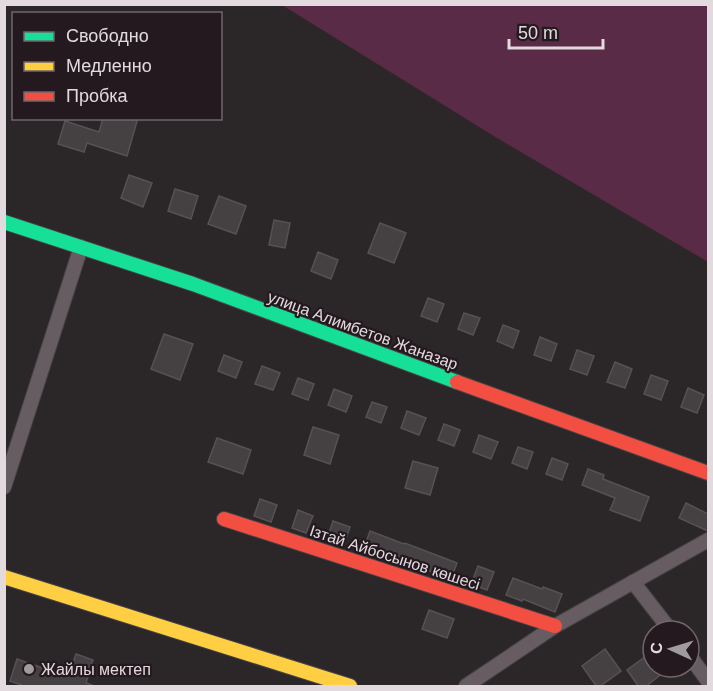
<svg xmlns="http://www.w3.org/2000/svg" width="713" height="691" font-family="Helvetica,sans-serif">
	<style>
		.green { fill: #5a2b46 }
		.building { fill: #454042; stroke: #565254; stroke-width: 1.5 }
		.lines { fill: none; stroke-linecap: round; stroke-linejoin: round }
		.street-casing { stroke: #474445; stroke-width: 16 }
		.fast-casing { stroke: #474445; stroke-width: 16 }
		.slow-casing { stroke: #474445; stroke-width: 16 }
		.jam-casing { stroke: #474445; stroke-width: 16 }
		.street { stroke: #675c62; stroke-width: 14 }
		.fast { stroke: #16e098; stroke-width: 14 }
		.slow { stroke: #ffcf43; stroke-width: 14 }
		.jam { stroke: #f24e42; stroke-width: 14 }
		.poi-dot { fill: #a29b9e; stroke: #24191f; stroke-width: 2 }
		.labels { text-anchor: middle; stroke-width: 4.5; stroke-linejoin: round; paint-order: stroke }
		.street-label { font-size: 16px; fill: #e2dade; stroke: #24191f }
		.poi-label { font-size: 16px; fill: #e2dade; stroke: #24191f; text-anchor: start }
	</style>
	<rect width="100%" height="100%" fill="#2b2628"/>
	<path class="green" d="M282,5H708V262L497,138Z"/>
	<g class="building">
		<path d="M103,118H138L127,156L87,143L84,152L58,144L65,121L99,132Z"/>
		<path d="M129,175L152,183L143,207L121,198Z"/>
		<path d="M175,189L198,196L191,219L168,211Z"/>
		<path d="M219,196L246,206L236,234L208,224Z"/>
		<path d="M274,220L290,223L285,248L269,245Z"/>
		<path d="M380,223L406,233L394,263L368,253Z"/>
		<path d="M318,252L338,260L331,279L311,271Z"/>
		<path d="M428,298L444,304L437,322L421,316Z"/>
		<path d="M464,313L480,318L473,335L458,329Z"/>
		<path d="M503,325L519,331L513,348L497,341Z"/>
		<path d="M164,334L193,344L180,380L151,369Z"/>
		<path d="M540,337L557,344L551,361L534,355Z"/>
		<path d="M577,350L594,356L587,375L570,369Z"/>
		<path d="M224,355L242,362L236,378L218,371Z"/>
		<path d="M615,362L632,369L625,388L607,382Z"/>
		<path d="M262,366L280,373L273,390L255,384Z"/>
		<path d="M651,375L668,381L661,400L644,394Z"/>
		<path d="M298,378L314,384L308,400L292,394Z"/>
		<path d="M688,388L704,395L697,413L681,407Z"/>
		<path d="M334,389L352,396L346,412L328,405Z"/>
		<path d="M372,402L387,407L381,423L366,417Z"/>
		<path d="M407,411L426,418L419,435L401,428Z"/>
		<path d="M444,424L460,430L454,446L438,440Z"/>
		<path d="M313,427L339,435L330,464L304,455Z"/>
		<path d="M479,435L498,442L491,459L473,452Z"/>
		<path d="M217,438L251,450L243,474L208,462Z"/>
		<path d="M518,447L533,452L527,469L512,463Z"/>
		<path d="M552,458L568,464L562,480L546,474Z"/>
		<path d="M413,461L438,468L430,495L405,488Z"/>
		<path d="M588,469L604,475L603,479L649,497L640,521L610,510L615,498L582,485Z"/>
		<path d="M260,499L277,505L271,522L254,516Z"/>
		<path d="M686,503L708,514V531L679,518Z"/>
		<path d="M298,510L313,516L306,533L292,528Z"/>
		<path d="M333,521L350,527L344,545L327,539Z"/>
		<path d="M370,531L404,544L405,543L457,563L451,579L381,553L380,557L363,551Z"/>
		<path d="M478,566L494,572L487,590L471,584Z"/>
		<path d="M513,578L542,589L543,587L562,594L555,612L523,599L522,601L506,595Z"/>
		<path d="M429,610L454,619L447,638L422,629Z"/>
		<path d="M605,649L621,671L599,687H597L582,666Z"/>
		<path d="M76,654L93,660L86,683L92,685V687H27L10,681L17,659L68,677Z"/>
		<path d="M649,654L653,660V667H658L663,673L645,687H639L627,670Z"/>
	</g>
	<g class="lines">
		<defs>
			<g id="street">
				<path d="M4,487L81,247"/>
				<path d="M633,582L671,631"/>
				<path d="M689,655L708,681"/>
				<path d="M466,686L555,626L708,540"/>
			</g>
			<path id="fast" d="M4,222L193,284L457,382"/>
			<path id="slow" d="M4,577L350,686"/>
			<g id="jam">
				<path d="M457,382L708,473"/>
				<path d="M224,519L555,626"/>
			</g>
		</defs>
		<use href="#street" class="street-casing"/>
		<use href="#fast" class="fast-casing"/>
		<use href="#slow" class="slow-casing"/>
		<use href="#jam" class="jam-casing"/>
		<use href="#street" class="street"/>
		<use href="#fast" class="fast"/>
		<use href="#slow" class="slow"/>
		<use href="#jam" class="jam"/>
	</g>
	<circle class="poi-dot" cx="29" cy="669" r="6"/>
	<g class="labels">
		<g class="street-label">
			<text transform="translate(363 330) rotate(20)" y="6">улица Алимбетов Жаназар</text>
			<text transform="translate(395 557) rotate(18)" y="6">Ізтай Айбосынов көшесі</text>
		</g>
		<g class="poi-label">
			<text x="41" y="675">Жайлы мектеп</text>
		</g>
	</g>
	<rect width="713" height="691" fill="none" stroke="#e2dade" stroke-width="12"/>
	<rect x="12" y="12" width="210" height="108" fill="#24191f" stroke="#70666b" stroke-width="1.5"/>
	<rect x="24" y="32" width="30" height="9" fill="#16e098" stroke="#70666b" stroke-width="1.5"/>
	<text x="66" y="42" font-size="18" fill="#e2dade">Свободно</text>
	<rect x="24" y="62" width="30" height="9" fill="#ffcf43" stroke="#70666b" stroke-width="1.5"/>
	<text x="66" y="72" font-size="18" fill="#e2dade">Медленно</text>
	<rect x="24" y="92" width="30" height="9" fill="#f24e42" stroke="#70666b" stroke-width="1.5"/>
	<text x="66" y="102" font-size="18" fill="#e2dade">Пробка</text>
	<g transform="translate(671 649) rotate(274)"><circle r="28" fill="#24191f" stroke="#70666b" stroke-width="1.5"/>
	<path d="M0-4.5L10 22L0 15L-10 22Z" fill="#a29b9e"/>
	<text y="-9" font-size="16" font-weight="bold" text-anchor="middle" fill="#e2dade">С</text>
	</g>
	<path d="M509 39v9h94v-9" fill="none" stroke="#e2dade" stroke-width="3"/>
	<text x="518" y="39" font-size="18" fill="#e2dade" stroke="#24191f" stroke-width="4.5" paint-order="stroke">50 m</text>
</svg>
